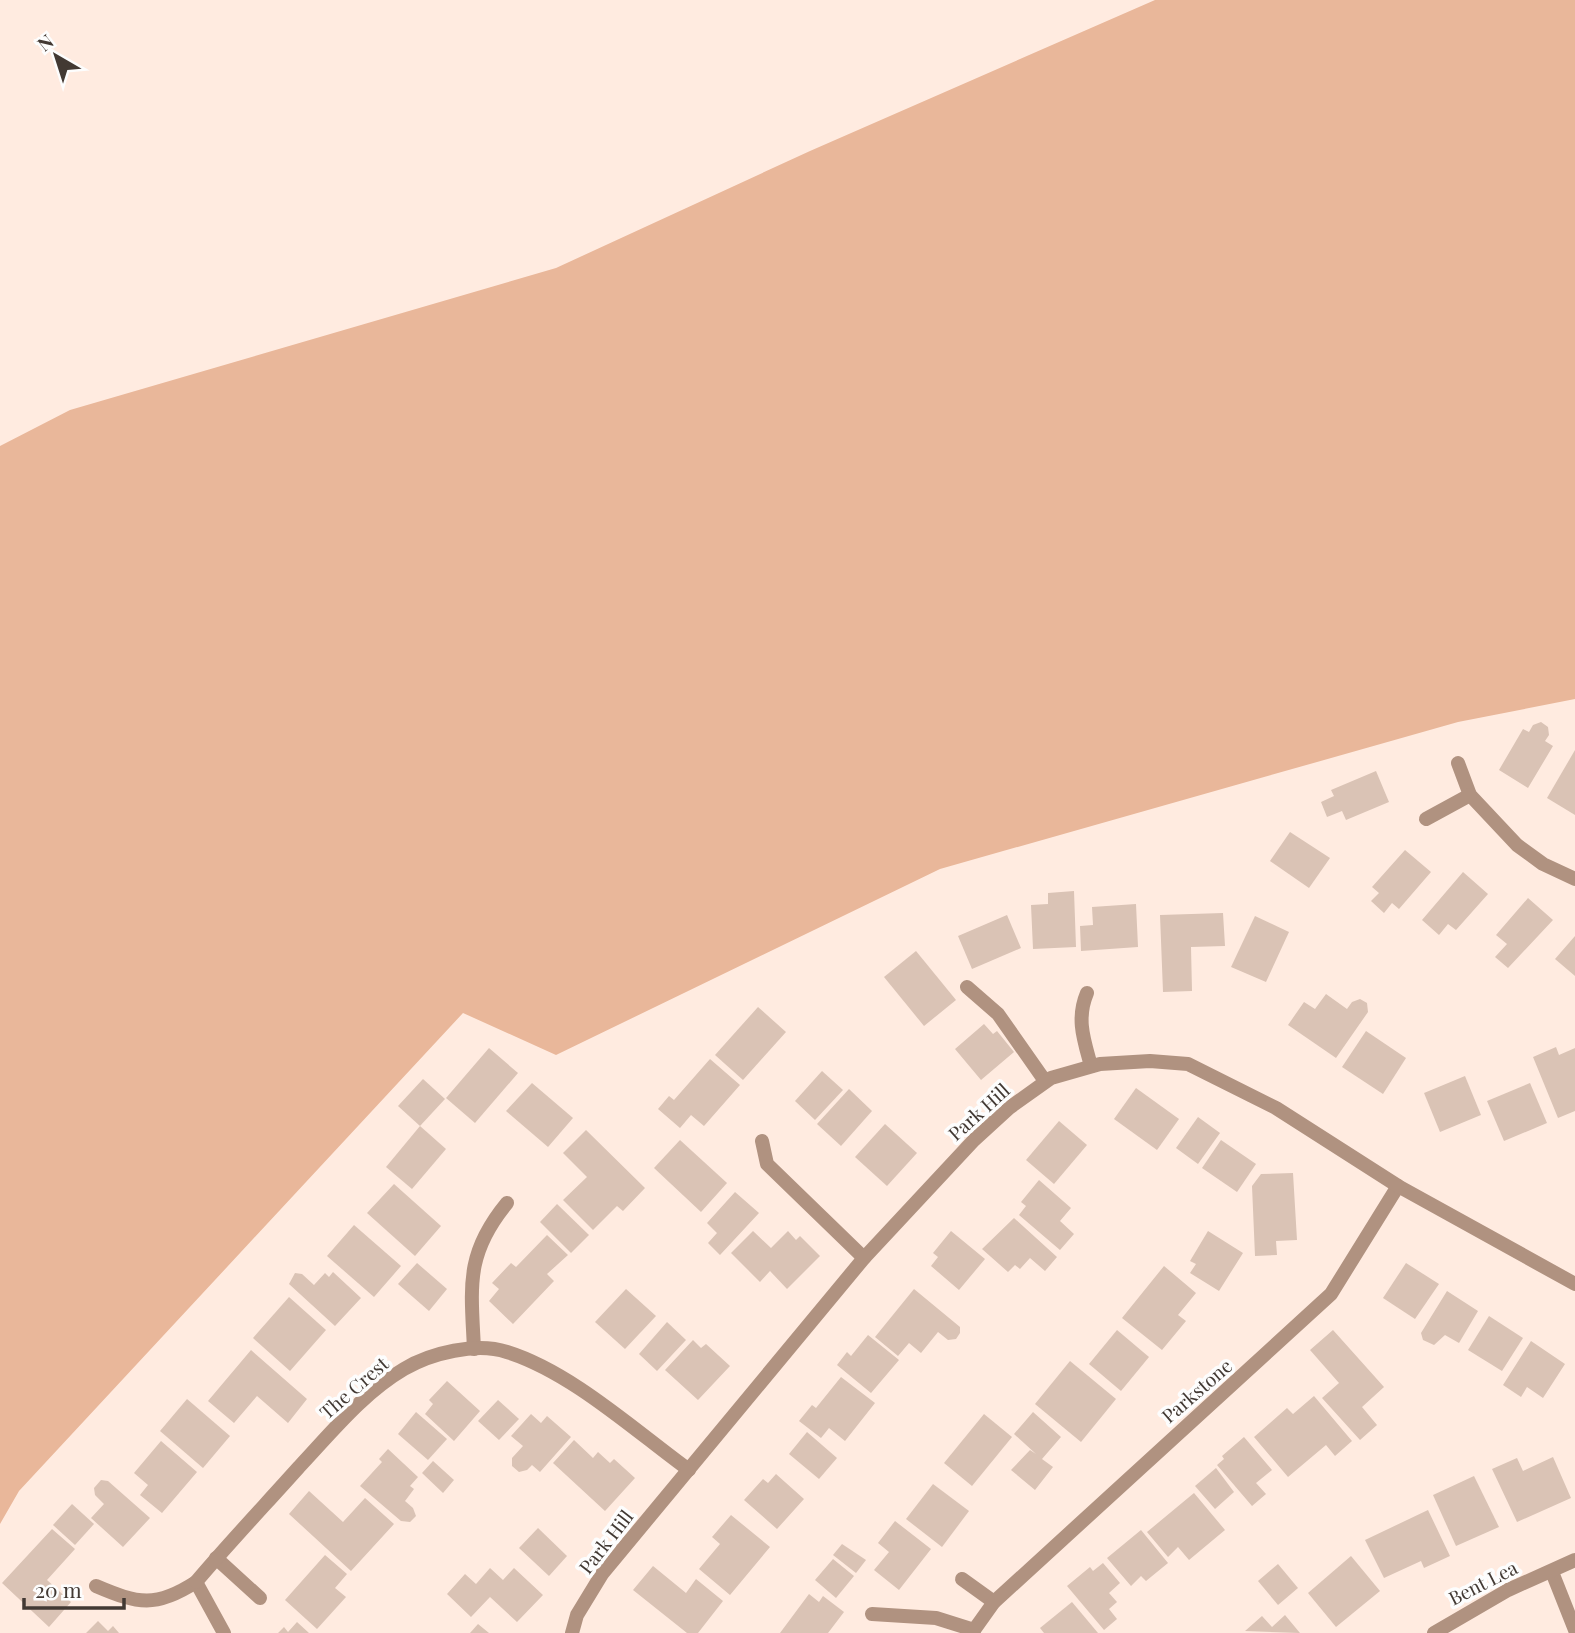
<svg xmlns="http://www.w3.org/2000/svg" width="1575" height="1633" font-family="'Playfair Display',serif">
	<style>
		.green { fill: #e9b79a }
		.building { fill: #dac3b5 }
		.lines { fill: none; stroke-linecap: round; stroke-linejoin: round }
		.service { stroke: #b09280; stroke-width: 14 }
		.minor { stroke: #b09280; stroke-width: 14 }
		.labels { text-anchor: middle; stroke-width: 7; stroke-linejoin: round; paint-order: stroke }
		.street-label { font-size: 19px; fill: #423933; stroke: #fdfdfd }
	</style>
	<rect width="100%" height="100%" fill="#ffebe0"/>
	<path class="green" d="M1155,0H1575V699L1458,722L940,869L556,1055L463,1013L19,1491L0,1524V446L70,410L556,268L810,151Z"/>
	<g class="building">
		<path d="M1541,722L1548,727L1549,735L1545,741L1553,746L1528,788L1499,770L1523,729L1529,732L1533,725Z"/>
		<path d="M1575,750V815L1547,798Z"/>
		<path d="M1376,771L1389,802L1346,820L1342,811L1327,817L1321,802L1334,796L1331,790Z"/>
		<path d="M1290,832L1330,858L1309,888L1270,861Z"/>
		<path d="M1405,850L1431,872L1399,909L1392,903L1384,913L1371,901L1379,893L1372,887Z"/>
		<path d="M1463,872L1488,894L1456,930L1448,924L1439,935L1422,920Z"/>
		<path d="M1074,891L1076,947L1033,949L1031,905L1048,904V893Z"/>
		<path d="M1528,898L1553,920L1508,968L1495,957L1507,944L1496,935Z"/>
		<path d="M1136,904L1138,947L1081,951L1080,926L1093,925L1092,907Z"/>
		<path d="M1223,913L1225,946L1191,947L1192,991L1163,992L1160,915Z"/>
		<path d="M1007,915L1021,948L972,969L958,936Z"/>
		<path d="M1255,916L1289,932L1266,982L1231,967Z"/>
		<path d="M1575,936V976L1555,959Z"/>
		<path d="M916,951L956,1000L924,1026L884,977Z"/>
		<path d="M1326,994L1347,1009L1352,1002L1360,999L1367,1003L1368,1012L1336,1058L1288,1025L1304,1002L1315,1009Z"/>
		<path d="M758,1007L786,1032L743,1080L715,1055Z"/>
		<path d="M984,1024L993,1034L997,1031L1014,1052L981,1080L955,1049Z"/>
		<path d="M1366,1031L1406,1058L1383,1094L1342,1067Z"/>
		<path d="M1556,1047L1559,1055L1575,1048V1111L1558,1118L1533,1057Z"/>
		<path d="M489,1048L518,1073L475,1123L446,1098Z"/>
		<path d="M710,1059L740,1085L704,1126L691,1115L680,1128L658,1109L669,1096L674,1100Z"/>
		<path d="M822,1071L843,1090L815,1120L795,1101Z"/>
		<path d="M1465,1076L1481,1115L1440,1132L1424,1093Z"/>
		<path d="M423,1079L445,1099L420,1126L398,1106Z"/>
		<path d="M532,1083L573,1118L548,1147L506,1111Z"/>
		<path d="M1530,1083L1547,1123L1504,1141L1487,1101Z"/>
		<path d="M1136,1088L1179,1119L1157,1150L1114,1119Z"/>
		<path d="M849,1089L872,1111L841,1146L817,1124Z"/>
		<path d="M1198,1117L1220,1133L1198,1164L1176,1148Z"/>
		<path d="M1059,1121L1087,1145L1054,1184L1026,1160Z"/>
		<path d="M885,1124L917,1153L887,1186L855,1157Z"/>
		<path d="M420,1126L446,1149L412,1189L386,1167Z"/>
		<path d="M586,1130L645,1188L623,1211L617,1206L593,1230L563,1200L587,1177L563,1153Z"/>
		<path d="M680,1140L727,1183L701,1212L654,1168Z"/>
		<path d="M1221,1140L1256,1164L1237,1192L1202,1168Z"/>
		<path d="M1293,1173L1297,1240L1276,1241L1277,1255L1255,1256L1252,1186L1261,1174Z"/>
		<path d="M1039,1180L1071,1208L1060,1221L1074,1234L1060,1250L1019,1215L1026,1206L1021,1202Z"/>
		<path d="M394,1184L441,1226L415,1256L367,1213Z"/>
		<path d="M735,1192L759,1213L720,1255L708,1243L717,1233L707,1223Z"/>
		<path d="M557,1204L589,1235L571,1253L540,1222Z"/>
		<path d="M1014,1218L1057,1257L1045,1271L1030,1258L1020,1269L1015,1265L1008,1272L982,1249Z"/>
		<path d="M354,1225L401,1266L374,1297L327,1256Z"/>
		<path d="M753,1231L771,1248L788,1231L796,1240L800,1236L820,1256L787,1289L770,1271L760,1282L731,1253Z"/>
		<path d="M951,1231L985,1259L959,1290L931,1266L938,1257L933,1253Z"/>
		<path d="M1208,1231L1243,1253L1219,1291L1190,1273L1196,1264L1190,1261Z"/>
		<path d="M547,1235L568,1255L547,1274L554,1281L513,1324L489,1301L499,1289L492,1283L511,1263L516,1267Z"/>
		<path d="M417,1263L447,1289L429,1311L398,1284Z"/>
		<path d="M1406,1263L1439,1284L1415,1319L1383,1298Z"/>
		<path d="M1164,1266L1196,1293L1178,1315L1186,1321L1162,1350L1122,1318Z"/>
		<path d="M333,1272L361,1298L335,1326L289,1284L295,1273L302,1274L314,1285L325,1273L329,1277Z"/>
		<path d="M626,1289L656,1316L625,1349L595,1322Z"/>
		<path d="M914,1289L960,1327V1333L956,1339L948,1340L938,1332L921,1353L909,1343L898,1356L875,1337Z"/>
		<path d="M1447,1291L1478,1311L1459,1343L1445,1335L1434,1345L1423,1340L1421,1333Z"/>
		<path d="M289,1297L326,1330L290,1371L253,1338Z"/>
		<path d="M1489,1316L1523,1338L1502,1371L1468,1350Z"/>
		<path d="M667,1322L686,1340L657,1371L639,1354Z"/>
		<path d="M1117,1330L1149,1357L1121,1391L1089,1364Z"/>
		<path d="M1333,1330L1384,1387L1362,1407L1377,1425L1360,1440L1322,1398L1339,1383L1310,1350Z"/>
		<path d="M868,1335L899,1360L871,1393L837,1365L847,1352L851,1356Z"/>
		<path d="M693,1340L701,1348L706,1344L730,1366L698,1400L665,1370Z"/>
		<path d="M1531,1341L1565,1364L1543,1398L1527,1387L1521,1397L1503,1385Z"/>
		<path d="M251,1350L307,1399L288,1423L257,1396L234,1423L208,1401Z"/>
		<path d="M1070,1361L1116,1399L1081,1442L1035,1404Z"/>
		<path d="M841,1377L875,1403L845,1441L829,1428L821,1438L799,1421L812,1405L816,1408Z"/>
		<path d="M447,1381L480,1411L454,1441L425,1414L433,1404L429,1400Z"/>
		<path d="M1314,1396L1352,1441L1335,1456L1326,1445L1288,1477L1254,1437L1287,1408L1293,1414Z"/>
		<path d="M187,1399L230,1436L203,1468L160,1431Z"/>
		<path d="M498,1400L519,1419L499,1440L478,1421Z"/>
		<path d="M416,1412L447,1439L428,1460L398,1434Z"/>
		<path d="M1033,1412L1061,1437L1042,1459L1053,1467L1035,1490L1011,1470L1030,1450L1036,1454L1014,1434Z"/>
		<path d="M531,1414L541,1423L547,1416L571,1437L540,1472L532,1465L527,1470L519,1472L512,1466V1458L523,1446L511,1436Z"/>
		<path d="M984,1414L1012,1437L972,1486L944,1463Z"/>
		<path d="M807,1432L837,1458L819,1479L789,1454Z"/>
		<path d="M1244,1437L1272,1470L1256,1483L1266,1494L1252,1506L1217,1465L1224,1459L1222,1456Z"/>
		<path d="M574,1440L593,1458L598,1452L610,1463L614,1459L635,1478L605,1511L553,1463Z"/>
		<path d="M161,1441L197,1472L162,1513L140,1495L148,1485L134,1473Z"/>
		<path d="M388,1449L418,1477L410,1486L414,1489L405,1501L413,1508L416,1516L410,1522L401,1521L360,1486L382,1462L379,1459Z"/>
		<path d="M1553,1457L1571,1498L1517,1522L1492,1469L1517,1458L1523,1471Z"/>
		<path d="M433,1461L454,1480L443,1493L422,1473Z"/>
		<path d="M1216,1468L1234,1492L1215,1509L1195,1486Z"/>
		<path d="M776,1474L804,1499L777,1529L744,1500L763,1479L768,1483Z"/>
		<path d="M1474,1476L1499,1527L1456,1546L1433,1495Z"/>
		<path d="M101,1480L108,1481L150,1518L123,1547L91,1518L104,1504L95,1495L94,1488Z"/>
		<path d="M933,1484L969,1511L942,1547L906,1519Z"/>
		<path d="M309,1491L343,1522L365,1498L394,1524L351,1571L289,1514Z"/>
		<path d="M1194,1493L1225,1530L1189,1560L1178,1547L1168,1557L1147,1532Z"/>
		<path d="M72,1504L94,1524L75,1545L53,1525Z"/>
		<path d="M1428,1510L1450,1556L1424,1568L1421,1561L1384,1578L1365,1540Z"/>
		<path d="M731,1515L770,1547L730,1595L699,1569L720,1544L712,1537Z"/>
		<path d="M895,1521L931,1549L899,1590L874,1570L889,1552L878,1543Z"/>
		<path d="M538,1528L567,1556L549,1576L519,1548Z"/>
		<path d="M52,1529L75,1549L47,1580L71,1602L49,1627L2,1583Z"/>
		<path d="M1141,1530L1168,1563L1146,1581L1141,1576L1131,1586L1107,1558Z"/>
		<path d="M842,1544L866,1560L856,1573L833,1555Z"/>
		<path d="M325,1555L347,1574L335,1588L346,1597L317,1629L285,1600Z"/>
		<path d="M1351,1556L1380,1591L1336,1627L1308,1593Z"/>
		<path d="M833,1559L854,1576L836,1598L815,1580Z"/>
		<path d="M1103,1563L1120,1583L1109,1593L1117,1602L1109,1609L1117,1619L1104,1630L1067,1586L1090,1567L1093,1571Z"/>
		<path d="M1278,1564L1298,1588L1278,1605L1258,1581Z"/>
		<path d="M653,1566L686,1593L696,1579L723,1601L698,1633H687L633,1590Z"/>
		<path d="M490,1568L503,1580L514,1568L543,1595L517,1622L490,1597L471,1617L447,1594L465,1574L476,1584Z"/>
		<path d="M809,1594L819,1602L823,1596L844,1612L828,1633H780Z"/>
		<path d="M1072,1602L1098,1633H1044L1040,1628Z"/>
		<path d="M1285,1615L1300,1633L1245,1631L1262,1616L1272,1627Z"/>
		<path d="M98,1621L108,1631L113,1626L119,1633H86Z"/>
		<path d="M297,1622L309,1633H278L284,1627L288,1632Z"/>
		<path d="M478,1624L489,1633H470Z"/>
	</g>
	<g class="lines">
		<g class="service">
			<path d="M967,987L998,1014L1045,1081"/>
			<path d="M1087,993C1076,1019 1084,1040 1091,1066"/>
			<path d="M96,1586C138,1604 156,1608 196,1582L224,1633"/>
			<path d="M872,1614L936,1618L974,1630"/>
		</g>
		<g class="minor">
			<path d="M1458,763L1470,795L1517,845L1543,864L1575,879"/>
			<path d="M1426,819L1470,795"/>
			<path d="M762,1141L767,1164L864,1258"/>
			<path d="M474,1349C471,1286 465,1254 507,1203"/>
			<path d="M216,1558L260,1598"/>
			<path d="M1552,1572L1575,1630"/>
			<path d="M962,1579L994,1602"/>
			<path d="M196,1582C229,1543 265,1505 299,1467C331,1433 363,1393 404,1369C431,1353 476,1342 507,1352C571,1372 634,1430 689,1470"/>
			<path d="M974,1630L994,1602L1331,1294L1398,1186"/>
			<path d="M572,1633L577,1615L602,1574L864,1258L974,1140L1009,1108L1051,1078L1100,1064L1150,1061L1188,1064L1276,1108L1398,1186L1575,1284"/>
			<path d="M1434,1633L1508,1590L1575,1560"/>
		</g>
	</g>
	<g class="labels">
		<g class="street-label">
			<text transform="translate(979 1112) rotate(-42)" y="7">Park Hill</text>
			<text transform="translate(354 1388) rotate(-41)" y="7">The Crest</text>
			<text transform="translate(1197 1391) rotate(-41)" y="7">Parkstone</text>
			<text transform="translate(606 1542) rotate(-52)" y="7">Park Hill</text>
			<text transform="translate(1483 1583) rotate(-27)" y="7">Bent Lea</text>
		</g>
	</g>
	<g transform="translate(56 56) rotate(321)" stroke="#fdfdfd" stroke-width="5" paint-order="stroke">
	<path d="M0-5L12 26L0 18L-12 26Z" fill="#423933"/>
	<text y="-10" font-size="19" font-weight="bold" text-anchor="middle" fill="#423933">N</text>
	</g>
	<path d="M24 1598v10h100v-10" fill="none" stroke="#423933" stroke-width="3.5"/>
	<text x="35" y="1598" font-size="21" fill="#423933" stroke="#fdfdfd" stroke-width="5" paint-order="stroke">20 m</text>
</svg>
